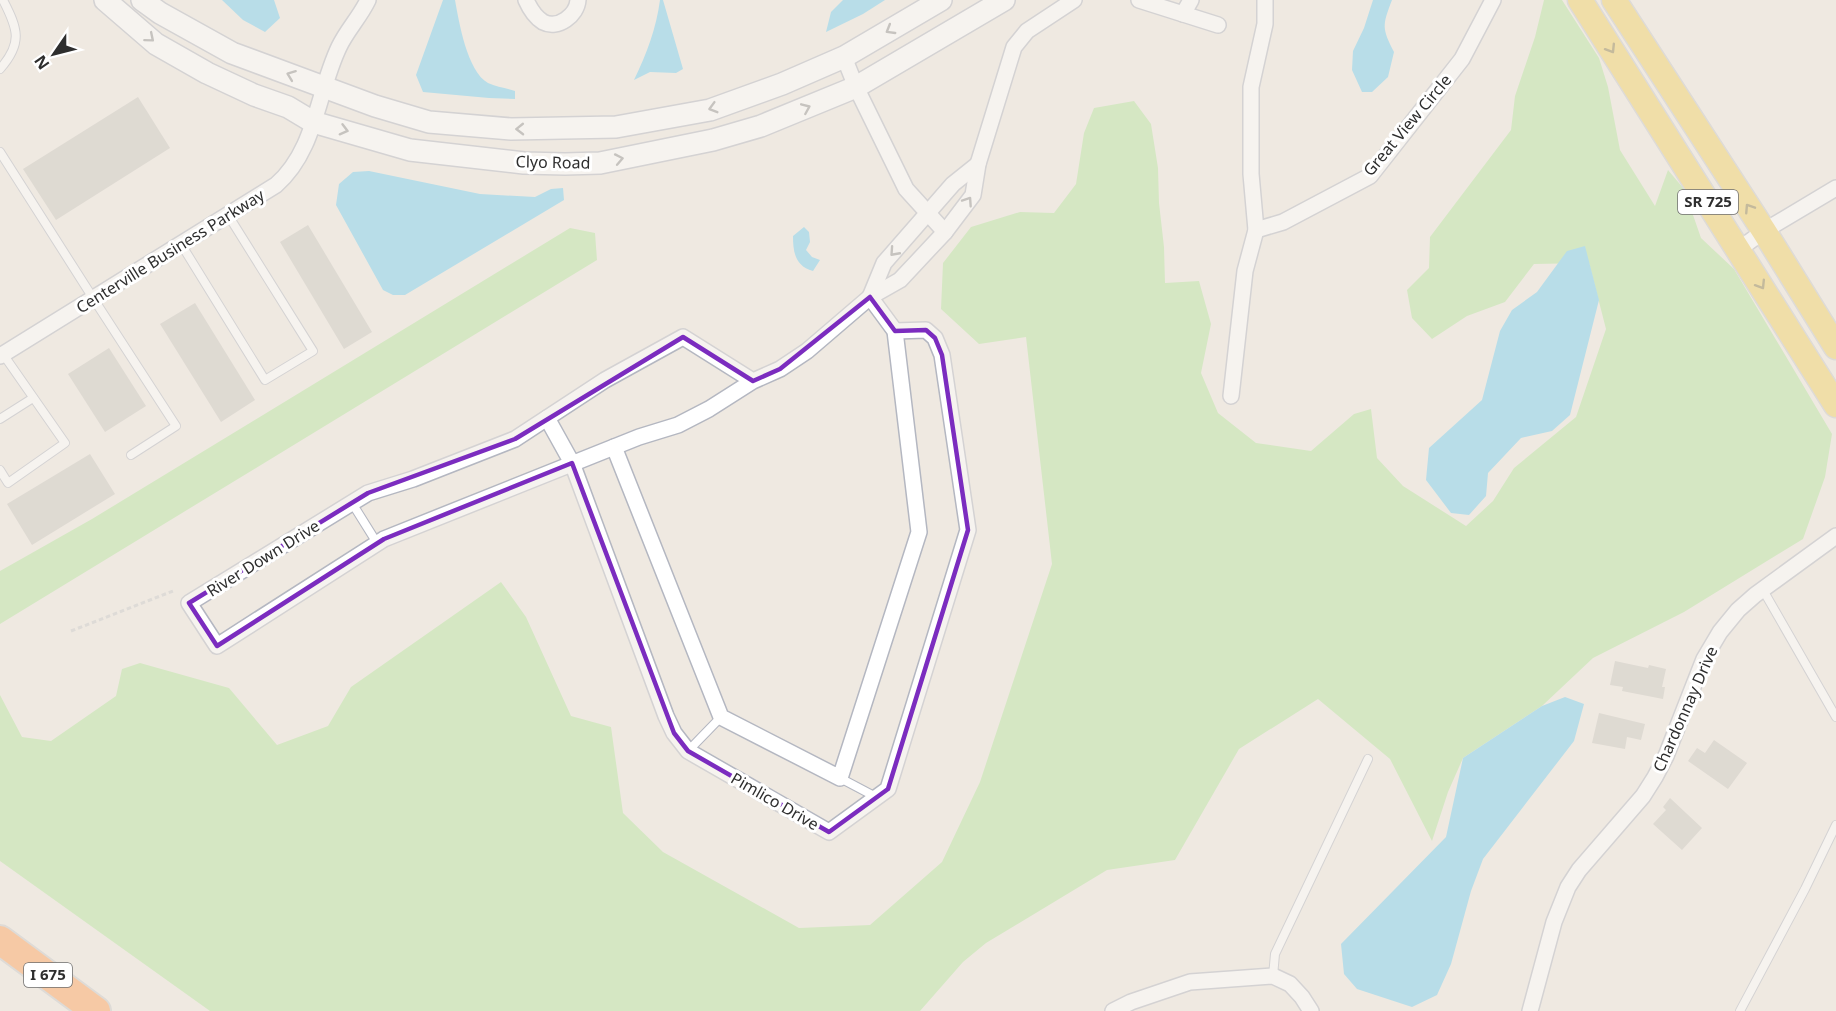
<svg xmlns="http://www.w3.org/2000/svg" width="1836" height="1011" font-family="'Noto Sans',sans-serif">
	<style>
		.green { fill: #b6e59e }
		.water { fill: #75cff0 }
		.building { fill: #cbc7bf }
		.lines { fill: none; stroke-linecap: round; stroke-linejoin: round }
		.lane-casing { stroke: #b4b7c1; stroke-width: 10 }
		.street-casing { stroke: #b4b7c1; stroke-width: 18 }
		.secondary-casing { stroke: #b4b7c1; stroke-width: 24 }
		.primary-casing { stroke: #c9c9c9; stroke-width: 27 }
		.highway-casing { stroke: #c9c9c9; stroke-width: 32 }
		.path { stroke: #c9c9c9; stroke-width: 3; stroke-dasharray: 4.5 3; stroke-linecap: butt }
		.lane { stroke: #fff; stroke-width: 8 }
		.street { stroke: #fff; stroke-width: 15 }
		.secondary { stroke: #fff; stroke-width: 21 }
		.primary { stroke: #f2d163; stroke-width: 24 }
		.highway { stroke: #ffa35c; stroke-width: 28 }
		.oneway { stroke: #969696 }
		.oneway2 { stroke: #908048 }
		.marked { fill: none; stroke: #7b2cbf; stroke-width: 4.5; stroke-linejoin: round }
		.labels { text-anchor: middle; stroke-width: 6; stroke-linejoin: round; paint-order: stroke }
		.shield { fill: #fff; stroke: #6d6d6d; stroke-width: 1.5 }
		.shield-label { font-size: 15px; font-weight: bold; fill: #2e2e2e }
		.street-label { font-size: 16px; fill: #2e2e2e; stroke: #fff }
	</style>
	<rect width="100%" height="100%" fill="#efe9e1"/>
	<g class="green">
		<path d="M1544,0H1562L1599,58L1608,87L1620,150L1655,206L1668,170L1684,189L1701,238L1734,269L1832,434L1825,477L1803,539L1684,612L1593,658L1542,706L1463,758L1448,792L1432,841L1390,759L1318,699L1239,749L1175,860L1107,870L986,943L963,962L920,1011H210L0,861V695L22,737L51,741L116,696L122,669L140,663L229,688L277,745L328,726L351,687L501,582L526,617L571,716L611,727L623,813L663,852L799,928L870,925L942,862L980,782L1052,564L1026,337L979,344L941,309L943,263L971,227L1020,212L1054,213L1076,184L1084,133L1094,108L1134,101L1151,124L1158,168L1159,203L1164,247L1165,283L1199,281L1211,324L1201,373L1218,413L1256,443L1311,451L1354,414L1371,409L1377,458L1403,486L1466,526L1493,501L1514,468L1576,417L1606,329L1589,263L1534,264L1505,302L1467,316L1432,339L1412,318L1407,290L1429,268L1430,237L1511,130L1515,96L1535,37Z"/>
		<path d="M570,228L595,233L597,260L0,624V571L92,519Z"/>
	</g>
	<g class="water">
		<path d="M222,0H274L280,18L265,32L243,20Z"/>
		<path d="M443,0H455C459,22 467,71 488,83C496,87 507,88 515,91V99L489,98L423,92L416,75Z"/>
		<path d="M660,0H663L683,69L676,73L650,72L634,80C647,53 656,29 660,0Z"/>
		<path d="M843,0H885L863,14L826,32L831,12Z"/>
		<path d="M1373,0H1392C1382,26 1382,28 1394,52L1388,77L1372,92H1362L1352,70L1353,51L1364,28Z"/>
		<path d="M369,171L480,194L535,197L551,189L563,188L564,200L405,295H393L383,290L336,205L339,184L353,172Z"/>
		<path d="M804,227L809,232L810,242L806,250L812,257L820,260L813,271C795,266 793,252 793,236Z"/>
		<path d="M1585,246L1599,300L1570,415L1552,431L1521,438L1488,473L1486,496L1469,515L1451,513L1426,480L1429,448L1482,400L1500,331L1512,310L1537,292L1567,251Z"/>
		<path d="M1565,697L1584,704L1574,741L1483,859L1471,891L1451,964L1437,995L1412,1007L1357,989L1344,974L1341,944L1446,837L1463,758L1542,706Z"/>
	</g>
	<g class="building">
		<path d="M138,97L170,148L56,220L23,169Z"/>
		<path d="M308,225L372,332L344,349L280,242Z"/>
		<path d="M195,303L255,400L221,422L160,324Z"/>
		<path d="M109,348L146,406L105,432L68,374Z"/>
		<path d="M90,454L115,494L32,545L7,504Z"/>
		<path d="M1615,661L1648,668L1649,665L1666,669L1662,687H1665L1663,699L1622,691L1623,687L1610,685Z"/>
		<path d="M1599,713L1645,724L1641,740L1627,737L1625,749L1592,743Z"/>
		<path d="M1714,740L1747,763L1728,789L1688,761L1697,748L1705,753Z"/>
		<path d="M1670,798L1702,828L1682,850L1653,824L1666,810L1663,807Z"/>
	</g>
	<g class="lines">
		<defs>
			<g id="lane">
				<path d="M0,69C23,43 18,29 3,0"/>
				<path d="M0,152L93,298L176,426L131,455"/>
				<path d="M181,244L265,380L313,351L228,215"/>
				<path d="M0,419L33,398"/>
				<path d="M0,470L8,483L65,443L3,354"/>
				<path d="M352,503L377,543"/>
				<path d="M1763,590L1836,717"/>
				<path d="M688,751L721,717"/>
				<path d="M840,778L876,797"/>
				<path d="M1273,976L1275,954L1368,759"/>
				<path d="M1740,1011L1805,889L1836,825"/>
			</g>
			<g id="street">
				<path d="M526,0C530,9 535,17 543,22C558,30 577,15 578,0"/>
				<path d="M1139,0L1218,25"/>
				<path d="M1183,14L1191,0"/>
				<path d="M844,57L856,87L906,189L945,232"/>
				<path d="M1256,230L1283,222L1370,176L1462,59L1493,0"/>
				<path d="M1738,250L1764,231L1836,188"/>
				<path d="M870,297L884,263L953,184L978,164"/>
				<path d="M0,356L276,185C316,150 317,93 339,47C347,30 360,17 368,0"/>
				<path d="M753,381L709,409L678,425L639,437L384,539L217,646L189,603L368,493L413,479L515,439L605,380L683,337L753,381L780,369L807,351L870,297L900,280L945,232L973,195L978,164L1014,47L1027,31L1074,0"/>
				<path d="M1231,396L1245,271L1256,230L1251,174V87L1265,24V0"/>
				<path d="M547,418L572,463L666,716L674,733L688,751L829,832L888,789L968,530L942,355L935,338L926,330L895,331"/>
				<path d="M614,447L721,717L840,778L919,532L895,331L870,297"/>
				<path d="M1113,1011L1131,1002L1190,982L1273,976L1290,984L1302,997L1311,1011"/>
				<path d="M1530,1011L1554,922L1568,887L1579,870L1643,796L1655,777L1666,756L1704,659L1720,632L1738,610L1755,595L1836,536"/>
			</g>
			<g id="secondary">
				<path d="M105,0L156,44L207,73L254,95L288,107L313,122L410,150L524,163L565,164L600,163L713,140L761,126L856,87L1004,0"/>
				<path d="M142,0L160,13L232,53L375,106L429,122L511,129L616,127L710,110L782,84L844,57L941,0"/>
			</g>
			<g id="primary">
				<path d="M1580,0L1836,405"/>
				<path d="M1614,0L1764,231L1836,347"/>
			</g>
			<path id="highway" d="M0,940L96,1011"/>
		</defs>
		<use href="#lane" class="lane-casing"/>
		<use href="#street" class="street-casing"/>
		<use href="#secondary" class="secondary-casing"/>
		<use href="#primary" class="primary-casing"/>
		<use href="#highway" class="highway-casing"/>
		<path class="path" d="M71,631L173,591"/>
		<use href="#lane" class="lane"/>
		<use href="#street" class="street"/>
		<use href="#secondary" class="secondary"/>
		<use href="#primary" class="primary"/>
		<use href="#highway" class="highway"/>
	</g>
	<defs><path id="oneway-chevron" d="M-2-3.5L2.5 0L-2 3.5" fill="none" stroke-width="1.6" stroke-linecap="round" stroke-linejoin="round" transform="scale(1.5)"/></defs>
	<g class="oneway">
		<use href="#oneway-chevron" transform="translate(890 30) rotate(149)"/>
		<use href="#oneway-chevron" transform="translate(150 38) rotate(40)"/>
		<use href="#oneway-chevron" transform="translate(291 75) rotate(-159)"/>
		<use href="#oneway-chevron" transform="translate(713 108) rotate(164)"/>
		<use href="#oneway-chevron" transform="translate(806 108) rotate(-23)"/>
		<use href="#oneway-chevron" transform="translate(520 129) rotate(179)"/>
		<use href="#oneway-chevron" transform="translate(344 130) rotate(15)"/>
		<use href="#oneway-chevron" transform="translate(619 159) rotate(-11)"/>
		<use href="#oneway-chevron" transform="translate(968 201) rotate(-56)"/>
		<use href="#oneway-chevron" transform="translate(894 252) rotate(132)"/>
	</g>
	<g class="oneway2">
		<use href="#oneway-chevron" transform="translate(1611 49) rotate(58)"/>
		<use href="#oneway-chevron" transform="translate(1749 208) rotate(-123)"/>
		<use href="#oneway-chevron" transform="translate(1761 285) rotate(58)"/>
	</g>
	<path d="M0 0H1836V1011H0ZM870,297L895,331L926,330L935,338L942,355L968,530L888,789L829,832L688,751L674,733L572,463L384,539L217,646L189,603L368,493L515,439L683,337L753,381L780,369Z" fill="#efe9e1" fill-opacity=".55" fill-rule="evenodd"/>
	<path class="marked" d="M870,297L895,331L926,330L935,338L942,355L968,530L888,789L829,832L688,751L674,733L572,463L384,539L217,646L189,603L368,493L515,439L683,337L753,381L780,369Z"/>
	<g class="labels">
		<g class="shield">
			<rect x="1678" y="190" width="60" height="24" rx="4.5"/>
			<rect x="24" y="963" width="48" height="24" rx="4.5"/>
		</g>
		<g class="shield-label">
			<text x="1708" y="207">SR 725</text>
			<text x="48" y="980">I 675</text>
		</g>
		<g class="street-label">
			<text transform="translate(1407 125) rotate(-50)" y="6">Great View Circle</text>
			<text transform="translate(553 162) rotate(1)" y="6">Clyo Road</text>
			<text transform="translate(170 251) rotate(-32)" y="6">Centerville Business Parkway</text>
			<text transform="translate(263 558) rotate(-32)" y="6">River Down Drive</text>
			<text transform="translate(1685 709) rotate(-66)" y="6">Chardonnay Drive</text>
			<text transform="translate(775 801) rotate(30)" y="6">Pimlico Drive</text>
		</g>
	</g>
	<g transform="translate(54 54) rotate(235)" stroke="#ffffff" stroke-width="4.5" paint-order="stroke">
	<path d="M0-4.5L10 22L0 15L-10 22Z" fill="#2e2e2e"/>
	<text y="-9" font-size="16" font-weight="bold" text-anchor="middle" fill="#2e2e2e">N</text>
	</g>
</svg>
